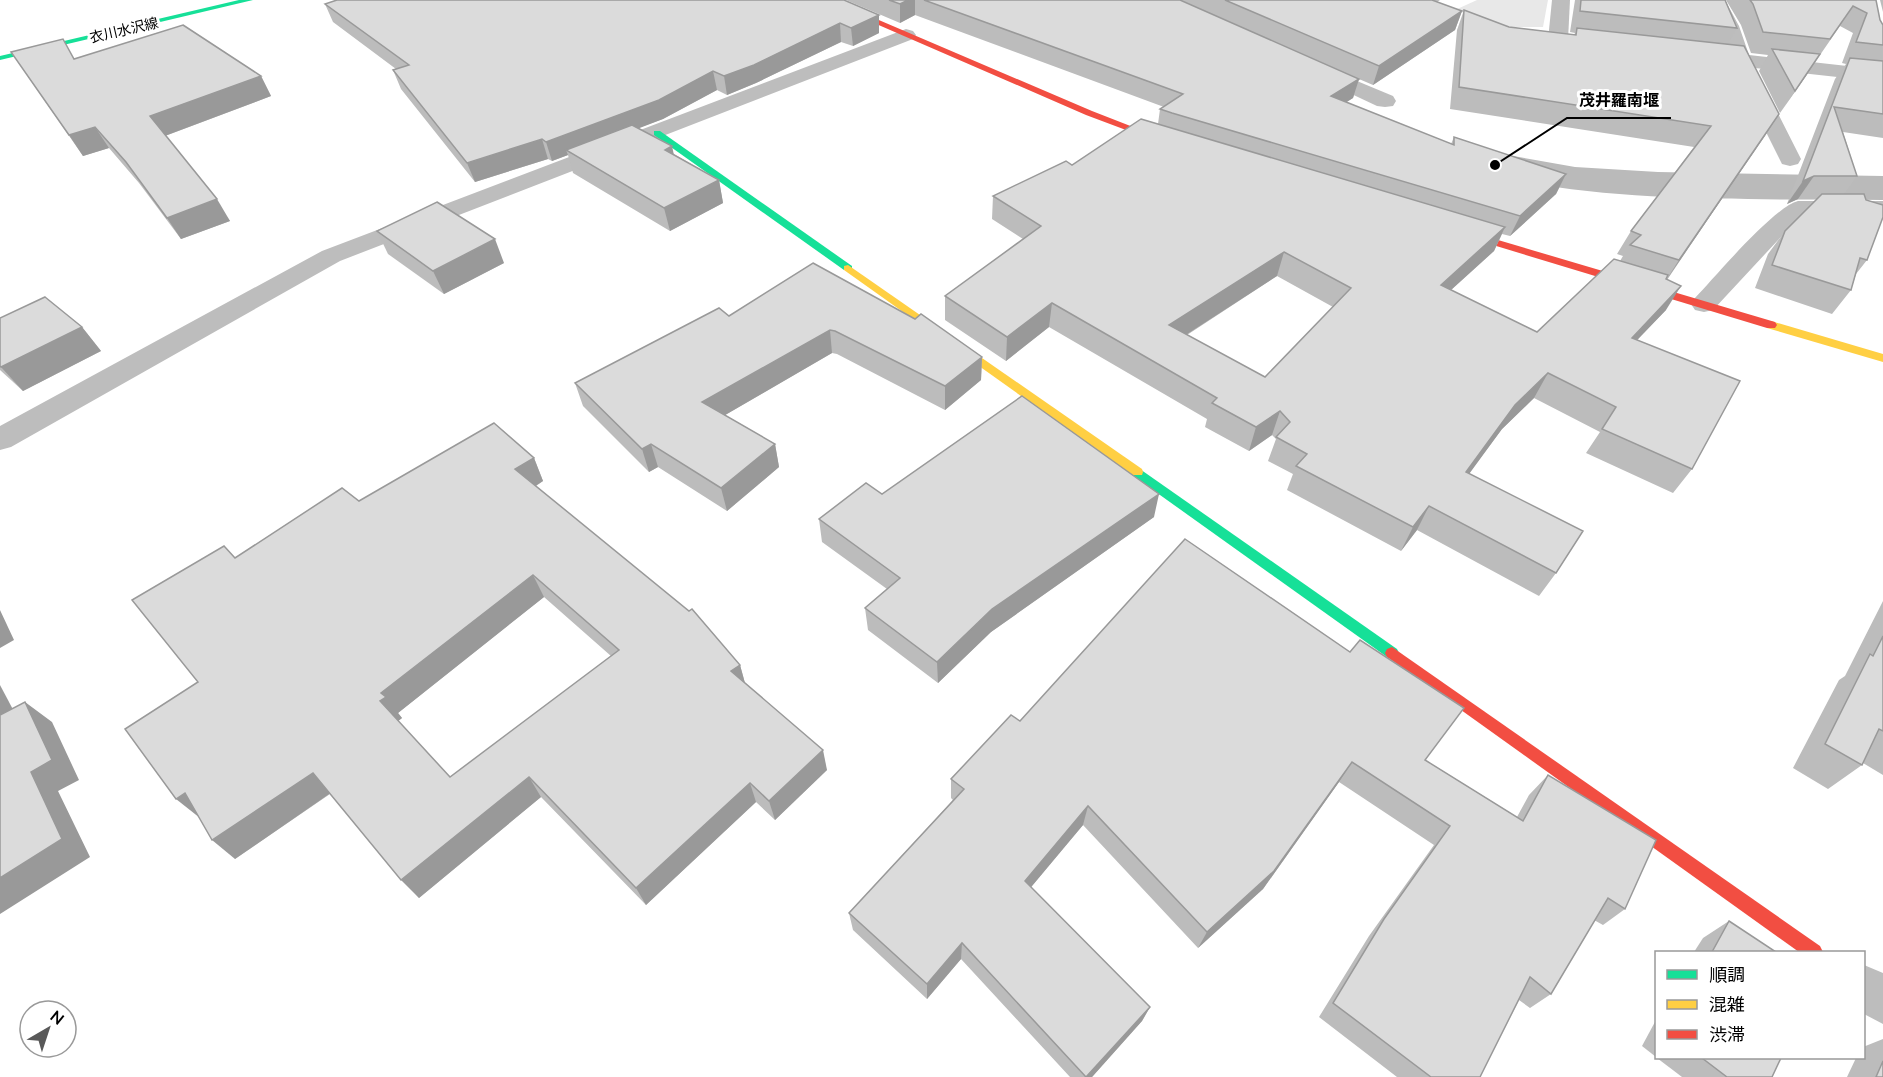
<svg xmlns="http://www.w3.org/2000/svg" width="1883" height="1077" font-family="'Nunito Sans','Noto Sans JP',sans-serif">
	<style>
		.green { fill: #e8e8e8 }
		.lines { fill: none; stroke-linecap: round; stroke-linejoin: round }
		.canal { fill: #bababa; fill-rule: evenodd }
		.street { fill: #bdbdbd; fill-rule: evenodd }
		.fast { fill: #16e098; fill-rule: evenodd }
		.slow { fill: #ffcf43; fill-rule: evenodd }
		.jam { fill: #f24e42; fill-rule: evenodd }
		.wall { fill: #bcbcbc; fill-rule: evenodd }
		.shaded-wall { fill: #999 }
		.building { fill: #dbdbdb; stroke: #999; stroke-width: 1.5; fill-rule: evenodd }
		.labels { text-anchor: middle; stroke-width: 6; stroke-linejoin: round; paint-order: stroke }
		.far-street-label { font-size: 14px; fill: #000; stroke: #fff }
		.leader { fill: none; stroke: #000; stroke-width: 2 }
		.callout-dot { fill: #000; stroke: #fff; stroke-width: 2 }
		.callout-label { font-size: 16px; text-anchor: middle; font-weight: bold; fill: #000; stroke: #fff; stroke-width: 6; stroke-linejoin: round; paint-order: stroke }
	</style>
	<rect width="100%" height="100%" fill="#fff"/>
	<path class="green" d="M1477,0H1548L1543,27H1505L1455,10Z"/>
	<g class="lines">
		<path class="canal" d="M1491,152L1575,167L1658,172L1883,176V200C1748,198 1609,205 1477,172L1472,164L1477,156Z"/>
		<g class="street">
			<path d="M1552,0H1570L1568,40L1565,44H1551L1548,40Z"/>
			<path d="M1707,0H1725L1739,26L1749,55L1883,70V82L1755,68L1801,159L1798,164L1790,166L1782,164L1733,66L1700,61L1697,57L1700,53L1707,51L1728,53L1719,26Z"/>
			<path d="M906,29L913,31L916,35L913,39L340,261L11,447L0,450V426L322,251Z"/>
			<path d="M1316,64L1393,96L1396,101L1393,106L1385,107L1377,106L1309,74L1306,70L1309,66Z"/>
			<path d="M1798,201H1883V215H1804L1792,225L1713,310L1704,312L1695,310L1691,304L1695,298C1715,277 1774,207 1798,201Z"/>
			<path d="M1864,965L1883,973V1024L1864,1014Z"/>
		</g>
		<g class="fast">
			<path d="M239,0H253L0,60V56Z"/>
			<path d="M654,131H660L852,266V270H844L654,135Z"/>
			<path d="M1137,467L1397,649L1399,653L1397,657L1392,659L1387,657L1132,475L1131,472Z"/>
		</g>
		<g class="slow">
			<path d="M848,265L1142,469L1143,472L1142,475H1132L844,270V266Z"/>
			<path d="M1771,321L1883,354V362L1767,328V322Z"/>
		</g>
		<g class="jam">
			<path d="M821,0H832L1092,111L1174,143L1166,145L1086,115Z"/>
			<path d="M1454,227L1775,322L1777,325L1775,328H1767L1450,232L1449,230Z"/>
			<path d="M1392,647L1820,946L1823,952H1799L1387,657L1385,653L1387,649Z"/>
		</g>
	</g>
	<g class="wall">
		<path d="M844,0L879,33L853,46L841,42L756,83L727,95L717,90L663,119L638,128L674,154L719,180L723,203L670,231L573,173L568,155L552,161L548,159L475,182L401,89L393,70L396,69L333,22L325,4Z"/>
		<path d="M846,0H1440L1437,2L1462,11L1455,30L1373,85L1359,79L1353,98L1346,102L1451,144L1454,137L1566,174L1556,194L1510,236L1502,234L1494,251L1451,290L1537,332L1620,261L1623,256L1617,254L1631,231L1694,147L1450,109L1457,30L1464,10L1509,27L1574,35L1575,33L1570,32L1575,0H1725L1737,28L1728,44L1779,114L1667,280L1666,310L1637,340L1692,469L1673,493L1586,453L1600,432L1534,398L1502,429L1469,473L1556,573L1539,596L1417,530L1401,551L1287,490L1293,474L1268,461L1276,439L1272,435L1249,451L1205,427L1207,419L1049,327L1006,361L945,320V296L1023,239L992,219L993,196L1072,165L1158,124L1160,109L1164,107L915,15L900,23ZM1277,276L1333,307L1265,377L1187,335Z"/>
		<path d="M1726,0H1876L1880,20L1883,25V138L1843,132L1857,176L1844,194L1867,260L1856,274L1851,290L1832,314L1755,288L1768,254L1785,231L1817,199H1798L1787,204L1835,79L1846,64L1842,63L1853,33L1840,26L1780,113L1759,71L1768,55L1751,53L1741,25Z"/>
		<path d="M1880,0H1883V12Z"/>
		<path d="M11,52L261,76L271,96L165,136L230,221L181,239L139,183L109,148L83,156Z"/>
		<path d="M377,231L504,263L444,294L388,254Z"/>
		<path d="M813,263L982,357L981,380L945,410L837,354L832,353L725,415L775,444L779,467L727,511L658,467L649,472L583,406L575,383L729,316Z"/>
		<path d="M0,318L82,327L101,351L23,391L0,370Z"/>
		<path d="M534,458L543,481L536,486L740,665L745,683L827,770L775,820L756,802L646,905L541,797L419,898L330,794L235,859L198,682L235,558L359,501ZM544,597L611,656L450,777L398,721L402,718L398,713Z"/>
		<path d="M882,494L1154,517L991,632L938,683L868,630L865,608L887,589L822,542L819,519Z"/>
		<path d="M1883,601V775L1863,763L1862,765L1828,789L1793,768L1839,680L1845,676Z"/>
		<path d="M1020,721L1425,760L1517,817L1529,795L1548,775L1625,909L1603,925L1594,920L1551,994L1530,1008L1519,1000L1480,1077H1397L1319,1017L1369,936L1434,845L1339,782L1263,889L1198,948L1083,825L1031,887L1150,1007L1142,1021L1092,1077H1070L961,959L927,999L853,930L849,913L953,800L951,798V779Z"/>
		<path d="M1729,921L1776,952H1694L1703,938Z"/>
		<path d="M1656,1020V1057L1642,1046Z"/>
		<path d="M1883,1039V1077H1847L1856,1058H1863V1047Z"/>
		<path d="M1657,1058H1781L1772,1077H1682Z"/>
	</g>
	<g class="shaded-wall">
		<path d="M908,0H915V15L900,23V4Z"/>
		<path d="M1462,11L1455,30L1373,85L1379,66Z"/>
		<path d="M879,15V33L853,46L851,28Z"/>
		<path d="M840,23L841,42L756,83L727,95L724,76Z"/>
		<path d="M1820,54L1806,76L1780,113L1795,91Z"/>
		<path d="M713,71L717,90L663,119L572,154L566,150L568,155L552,161L546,142Z"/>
		<path d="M261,76L271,96L162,137L150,116Z"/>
		<path d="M1359,79L1353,98L1325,116L1331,96Z"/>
		<path d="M1779,114L1765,136L1665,282L1679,260Z"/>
		<path d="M95,127L109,148L83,156L69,135Z"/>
		<path d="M542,139L548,159L475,182L467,163Z"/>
		<path d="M672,146L677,169L665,150Z"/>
		<path d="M1566,174L1556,194L1510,236L1520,216Z"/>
		<path d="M1814,176L1798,199L1787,204L1803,181Z"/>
		<path d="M719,180L723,203L670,231L664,208Z"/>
		<path d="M217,199L230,221L181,239L167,218Z"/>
		<path d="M1505,227L1494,251L1430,309L1441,285Z"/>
		<path d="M495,239L504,263L444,294L433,271Z"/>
		<path d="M1284,252L1277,276L1164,349L1169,325Z"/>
		<path d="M1681,286L1666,310L1616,362L1632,338Z"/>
		<path d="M1052,303L1049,327L1006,361L1007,337Z"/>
		<path d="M82,327L101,351L23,391L1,367Z"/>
		<path d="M830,330L832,353L708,425L702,402Z"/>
		<path d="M982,357L981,380L945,410V386Z"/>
		<path d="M1548,373L1534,398L1502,429L1453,496L1466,472L1515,405Z"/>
		<path d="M1280,411L1272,435L1249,451L1256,427Z"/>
		<path d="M651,444L658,467L649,472L642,449Z"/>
		<path d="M775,444L779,467L727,511L721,488Z"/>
		<path d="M534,458L543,481L526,492L515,469Z"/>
		<path d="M1159,494L1154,517L991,632L938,683L937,662L992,609Z"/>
		<path d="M1429,506L1417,530L1401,551L1413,527Z"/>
		<path d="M533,575L544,597L398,713L402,718L397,722L380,701L381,693Z"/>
		<path d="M0,610L14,640L0,648Z"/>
		<path d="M740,665L746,687L731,671Z"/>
		<path d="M0,685L27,736L0,716Z"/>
		<path d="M25,702L52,722L79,780L58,791L90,857L0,914V878Z"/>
		<path d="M823,750L827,770L775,820L769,801Z"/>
		<path d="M1352,762L1339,782L1263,889L1198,948L1207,932Z"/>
		<path d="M313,773L332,792L235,859L212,840Z"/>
		<path d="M529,777L541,797L419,898L401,880Z"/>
		<path d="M750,783L756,802L646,905L636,888Z"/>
		<path d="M185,793L200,818L176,799Z"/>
		<path d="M1088,806L1083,825L1022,898L1025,881Z"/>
		<path d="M962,943L961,959L927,999V984Z"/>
		<path d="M1150,1007L1142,1021L1092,1077H1086Z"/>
	</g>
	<g class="building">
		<path d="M337,0H844L879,15L851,28L840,23L754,65L724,76L713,71L659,100L546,142L542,139L467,163L393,70L409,65L325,4Z"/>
		<path d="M889,0H908L900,4Z"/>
		<path d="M924,0H1180L1359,79L1331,96L1454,145V137L1566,174L1520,216L1172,113L1160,109L1183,94Z"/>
		<path d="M1225,0H1432L1462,11L1379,66Z"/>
		<path d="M1581,0H1725L1737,28L1580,11Z"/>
		<path d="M1750,0H1876L1880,20L1883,25V45L1856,42L1867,13L1853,6L1830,39L1763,32L1753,4Z"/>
		<path d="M1464,10L1509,27L1576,35L1577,28L1744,46L1779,114L1679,260L1630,245L1641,235L1631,231L1711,126L1459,87Z"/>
		<path d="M183,25L261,76L150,116L217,199L167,218L126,162L95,127L69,135L11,52L63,39L74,59Z"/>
		<path d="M1772,49L1820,54L1795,91Z"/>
		<path d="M1850,58L1883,61V114L1834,107L1857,176H1814L1803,181Z"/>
		<path d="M1141,119L1505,227L1441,285L1537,332L1614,259L1668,275L1666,279L1681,286L1632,338L1740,381L1692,469L1602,429L1616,407L1548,373L1515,405L1466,472L1583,531L1556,573L1429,506L1413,527L1296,466L1307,454L1276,437L1290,422L1280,411L1256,427L1212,403L1217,398L1052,303L1007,337L945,296L1041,226L993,196L1066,161L1072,165ZM1284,252L1351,288L1265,377L1169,325Z"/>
		<path d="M632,125L672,146L665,150L719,180L664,208L566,150Z"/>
		<path d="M1822,194H1864L1866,200L1883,205V217L1867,260L1860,258L1851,290L1772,265L1785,231Z"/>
		<path d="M437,202L495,239L433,271L377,231Z"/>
		<path d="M813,263L915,319L921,314L982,357L945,386L835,331L830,330L702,402L775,444L721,488L651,444L642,449L575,383L719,308L729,316Z"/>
		<path d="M45,297L82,327L1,367L0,366V318Z"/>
		<path d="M1022,396L1159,494L992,609L937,662L865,608L900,578L819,519L866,483L882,494Z"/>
		<path d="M494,423L534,458L515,469L689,611L692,609L740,665L731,671L823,750L769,801L750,783L636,888L529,777L401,880L313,773L212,840L185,793L176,799L125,729L198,682L132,600L224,546L235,558L342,488L359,501ZM533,575L619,650L450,777L380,701L386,697L381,693Z"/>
		<path d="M1185,539L1350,652L1360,640L1464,708L1425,760L1523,821L1548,775L1656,840L1625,909L1608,898L1551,994L1530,977L1480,1077H1431L1333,1003L1384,919L1450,826L1352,762L1274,871L1207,932L1088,806L1025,881L1150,1007L1086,1077L962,943L927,984L849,913L964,789L951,779L1011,715L1020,721Z"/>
		<path d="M1883,636V731L1879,729L1862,765L1825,744L1870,654L1873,656Z"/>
		<path d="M25,702L52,760L31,772L62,839L0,878V715Z"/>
		<path d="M1729,921L1776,952H1712Z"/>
		<path d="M1702,1058H1781L1772,1077H1727Z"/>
		<path d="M1883,1061V1077H1876Z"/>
	</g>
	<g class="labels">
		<g class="far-street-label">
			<text transform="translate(124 30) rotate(-13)" y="5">衣川水沢線</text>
		</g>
	</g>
	<path class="leader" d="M1495 165L1567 118H1671"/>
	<circle class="callout-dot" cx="1495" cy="165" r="6"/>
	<g class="callout-label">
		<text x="1619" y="106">茂井羅南堰</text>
	</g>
	<rect x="1655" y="951" width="210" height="108" fill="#ffffff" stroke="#999999" stroke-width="1.5"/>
	<rect x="1667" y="970" width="30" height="9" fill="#16e098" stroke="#999999" stroke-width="1.5"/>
	<text x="1709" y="981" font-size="18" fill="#000000">順調</text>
	<rect x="1667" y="1000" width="30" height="9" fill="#ffcf43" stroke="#999999" stroke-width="1.5"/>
	<text x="1709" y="1011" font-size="18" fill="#000000">混雑</text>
	<rect x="1667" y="1030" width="30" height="9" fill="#f24e42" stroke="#999999" stroke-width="1.5"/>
	<text x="1709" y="1041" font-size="18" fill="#000000">渋滞</text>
	<g transform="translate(48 1029) rotate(39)"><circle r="28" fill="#ffffff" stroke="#999999" stroke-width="1.5"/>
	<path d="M0-4.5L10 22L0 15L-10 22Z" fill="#595959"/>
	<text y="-9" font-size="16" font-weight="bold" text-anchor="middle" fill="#000000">N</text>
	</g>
</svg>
